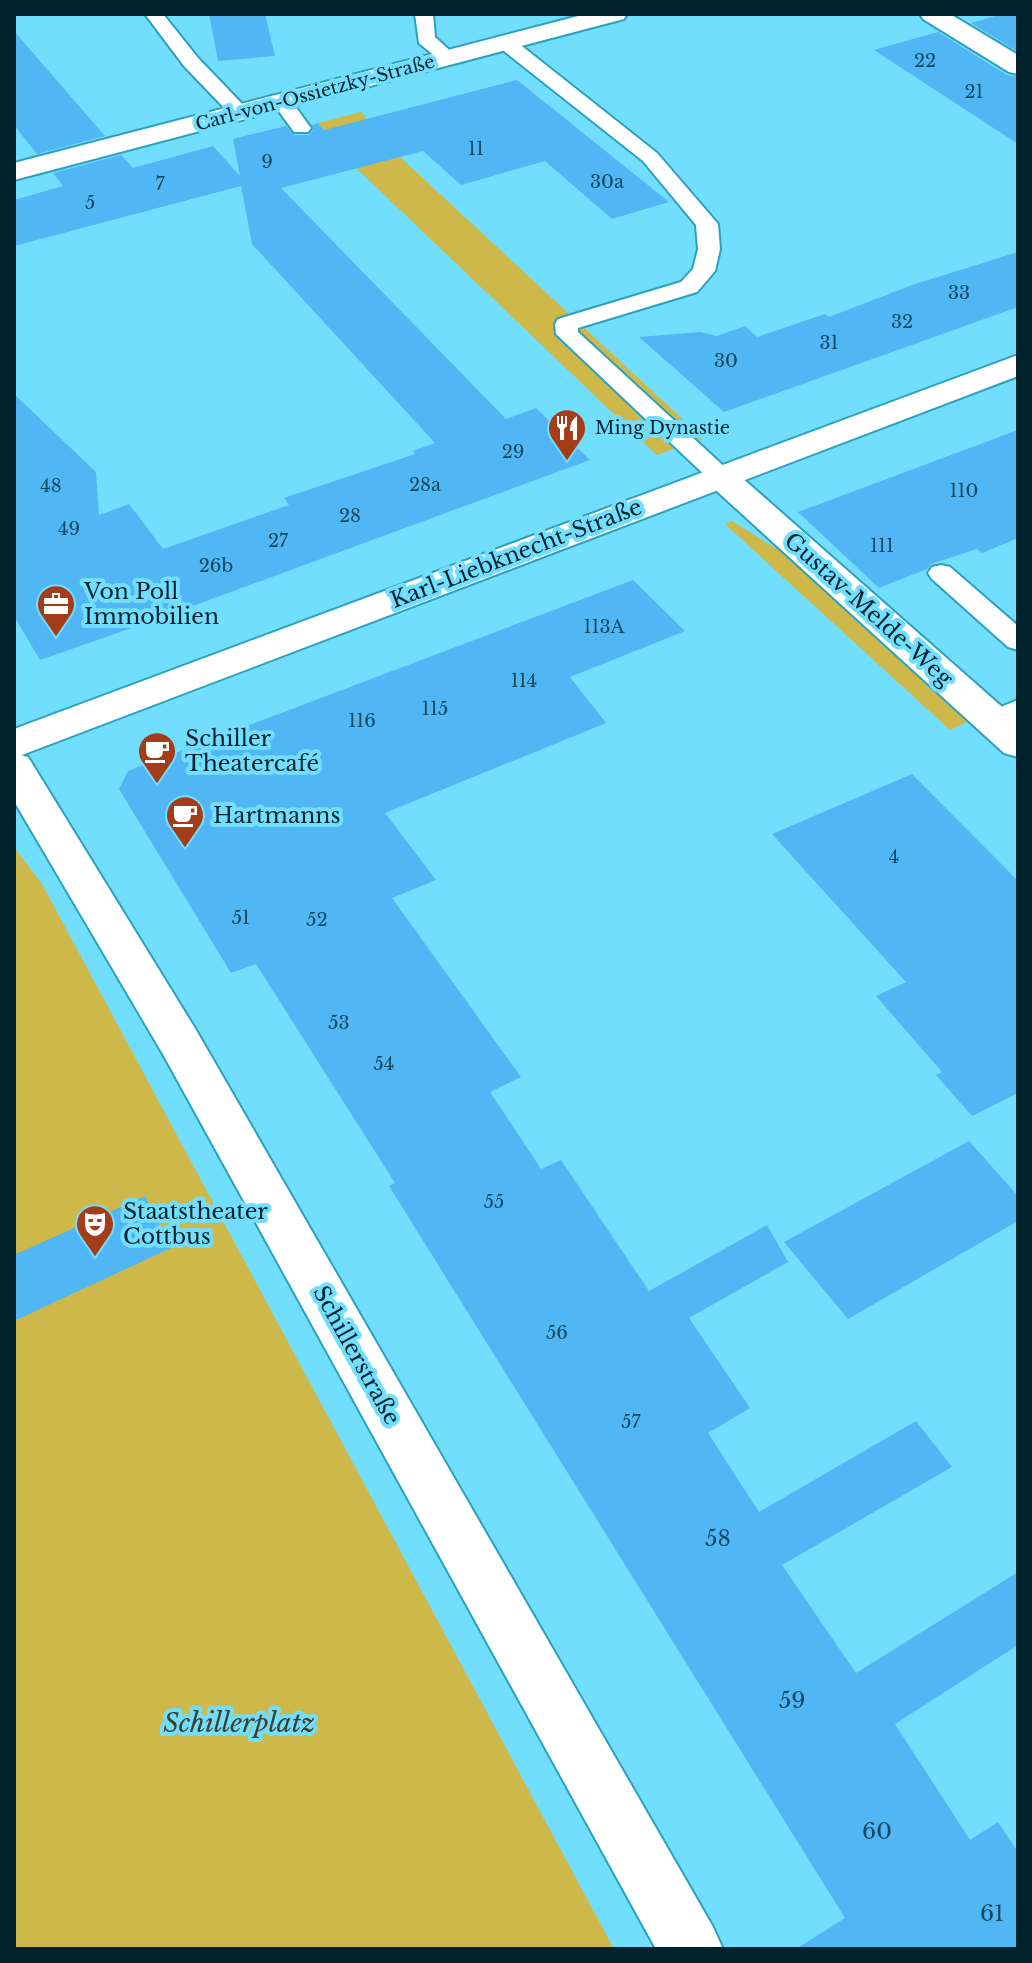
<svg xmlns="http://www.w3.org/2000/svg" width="1032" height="1963" font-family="'Libre Baskerville',serif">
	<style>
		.green { fill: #cdb849 }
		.building { fill: #51b6f4 }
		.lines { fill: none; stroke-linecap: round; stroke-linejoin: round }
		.service-casing { stroke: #2ba1be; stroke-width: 4 }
		.minor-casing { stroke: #2ba1be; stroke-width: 4 }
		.secondary-casing { stroke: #2ba1be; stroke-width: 4 }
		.service { fill: #fff; fill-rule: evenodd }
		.minor { fill: #fff; fill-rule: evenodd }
		.secondary { fill: #fff; fill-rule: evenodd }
		.labels { text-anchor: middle; stroke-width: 8; stroke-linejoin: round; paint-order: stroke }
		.number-label { font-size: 18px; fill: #14485f }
		.far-street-label { font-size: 18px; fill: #00232d; stroke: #72defd }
		.far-poi-label { font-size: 18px; fill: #00232d; stroke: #72defd; text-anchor: start }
		.street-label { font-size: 22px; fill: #00232d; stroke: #72defd }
		.poi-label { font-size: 22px; fill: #00232d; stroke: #72defd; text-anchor: start }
		.near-number-label { font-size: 22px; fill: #14485f }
		.near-park-label { font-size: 26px; font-style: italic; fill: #423d26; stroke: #72defd }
	</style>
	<rect width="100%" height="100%" fill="#72defd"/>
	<g class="green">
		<path d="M361,112L386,144L703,438L657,455L356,168L318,123Z"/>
		<path d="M732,521L804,566L972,720L950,730L725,524Z"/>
		<path d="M14,847L42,884L614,1949H14Z"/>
	</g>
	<g class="building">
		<path d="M209,14H265L275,56L218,61Z"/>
		<path d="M1002,14H1018V52L971,23Z"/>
		<path d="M14,31L105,136L37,154L14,125Z"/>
		<path d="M938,32L1007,75L1018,77V144L874,50Z"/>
		<path d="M517,80L669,202L612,219L545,161L461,185L423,151L281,188L506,419L536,408L590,460L168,615L161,628L143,624L40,660L14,616V394L96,472L99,515L129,504L163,549L289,505L284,498L415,454L413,451L435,443L252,244L241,186L14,246V200L63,186L53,173L121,155L133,168L213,146L240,176L233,139L286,126L294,135H308L313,130L312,125L318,123L324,130Z"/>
		<path d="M1018,252V307L724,412L639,337L700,332L717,336L745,326L757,337L825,314L829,317L912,285Z"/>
		<path d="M1018,430V538L982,553L977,549L931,564L927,569L879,588L798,512Z"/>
		<path d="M633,580L685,631L570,677L606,723L385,813L436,880L392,898L521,1077L490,1092L541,1169L561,1160L649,1291L767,1225L788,1262L689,1318L750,1408L708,1433L759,1512L916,1421L952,1467L782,1565L856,1673L1018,1572V1645L895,1724L970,1840L998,1822L1018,1852V1949H796L845,1918L389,1186L395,1183L256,964L231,973L119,789L128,771Z"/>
		<path d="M912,774L1018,881V1093L972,1116L936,1075L942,1072L876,996L906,982L772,834Z"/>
		<path d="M969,1141L1018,1196V1221L848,1319L784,1242Z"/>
		<path d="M145,1196L171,1248L14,1321V1255Z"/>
	</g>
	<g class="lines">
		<defs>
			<g id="service">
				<path d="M145,14H163L198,58L247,109L250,113L247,117H233L184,66Z"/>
				<path d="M415,14H433L435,37L458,58L456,62H442L419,43Z"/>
				<path d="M506,37L513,39L657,153L718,224L720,249L715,271L697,292L578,328V332L729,471L732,476L729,481H711L556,334L555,324L558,319L681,282L693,269L698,249L696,225L643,161L499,47L497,43L499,39Z"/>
				<path d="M282,96L289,98L308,124L311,128L308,132H294L275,106L272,102L275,98Z"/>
				<path d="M941,565L950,567L1018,626V650L1008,647L932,579L928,573L932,567Z"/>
				<path d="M1018,700V721L993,731L983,728L979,721L983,714Z"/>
			</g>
			<g id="minor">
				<path d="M586,14H627L624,19L14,180V163Z"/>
				<path d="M920,14H950L1018,55V74L1009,72L923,19Z"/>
				<path d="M720,466L732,469L1018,721V757L1004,753L708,483L703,476L708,469Z"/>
				<path d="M14,753L28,757L196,1030L713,1927L723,1949H656L164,1056L14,801Z"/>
			</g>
			<path id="secondary" d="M1018,355V376L14,758V729Z"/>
		</defs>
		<use href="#service" class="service-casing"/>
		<use href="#minor" class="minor-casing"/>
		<use href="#secondary" class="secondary-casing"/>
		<use href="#service" class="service"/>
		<use href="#minor" class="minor"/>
		<use href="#secondary" class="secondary"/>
	</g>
	<defs>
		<symbol id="restaurant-pin" viewBox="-11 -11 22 30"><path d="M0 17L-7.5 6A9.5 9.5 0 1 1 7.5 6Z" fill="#a43d17" stroke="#72defd"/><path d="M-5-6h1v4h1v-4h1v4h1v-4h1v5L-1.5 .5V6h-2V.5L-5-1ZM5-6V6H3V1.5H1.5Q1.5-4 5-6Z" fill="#fff"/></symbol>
		<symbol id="office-pin" viewBox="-11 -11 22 30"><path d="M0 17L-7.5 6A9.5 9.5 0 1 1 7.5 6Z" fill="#a43d17" stroke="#72defd"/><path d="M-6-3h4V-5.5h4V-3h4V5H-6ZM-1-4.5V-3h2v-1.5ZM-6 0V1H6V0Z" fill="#fff"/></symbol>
		<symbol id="cafe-pin" viewBox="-11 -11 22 30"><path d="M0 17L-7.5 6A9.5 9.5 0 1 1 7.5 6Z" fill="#a43d17" stroke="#72defd"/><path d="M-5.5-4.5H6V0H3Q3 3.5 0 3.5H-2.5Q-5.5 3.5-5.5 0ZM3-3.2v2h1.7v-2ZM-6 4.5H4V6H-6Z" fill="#fff"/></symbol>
		<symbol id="theatre-pin" viewBox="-11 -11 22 30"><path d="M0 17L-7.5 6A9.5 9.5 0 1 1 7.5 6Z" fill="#a43d17" stroke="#72defd"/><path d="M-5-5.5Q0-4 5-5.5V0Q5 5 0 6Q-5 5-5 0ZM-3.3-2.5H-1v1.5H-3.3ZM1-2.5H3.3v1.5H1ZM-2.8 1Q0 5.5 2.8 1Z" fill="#fff"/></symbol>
	</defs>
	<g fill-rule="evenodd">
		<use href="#restaurant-pin" x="545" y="406" width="44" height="60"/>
		<use href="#office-pin" x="34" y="582" width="44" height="60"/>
		<use href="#cafe-pin" x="135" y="729" width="44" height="60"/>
		<use href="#cafe-pin" x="163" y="793" width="44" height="60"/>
		<use href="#theatre-pin" x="73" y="1202" width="44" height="60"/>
	</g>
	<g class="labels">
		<g class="number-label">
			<text x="925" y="67">22</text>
			<text x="974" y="98">21</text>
			<text x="476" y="155">11</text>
			<text x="267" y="168">9</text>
			<text x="607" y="188">30a</text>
			<text x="160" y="190">7</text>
			<text x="90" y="209">5</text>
			<text x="959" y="299">33</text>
			<text x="902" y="328">32</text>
			<text x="829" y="349">31</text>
			<text x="726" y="367">30</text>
			<text x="513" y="458">29</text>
			<text x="425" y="491">28a</text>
			<text x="51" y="492">48</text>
			<text x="964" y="497">110</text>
			<text x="350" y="522">28</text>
			<text x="69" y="535">49</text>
			<text x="278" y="547">27</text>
			<text x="882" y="552">111</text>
			<text x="216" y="572">26b</text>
			<text x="604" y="633">113A</text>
			<text x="524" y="687">114</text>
			<text x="435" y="715">115</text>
			<text x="362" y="727">116</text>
			<text x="894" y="863">4</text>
			<text x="241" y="924">51</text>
			<text x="317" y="926">52</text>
			<text x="339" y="1029">53</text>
			<text x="384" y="1070">54</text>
			<text x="494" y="1208">55</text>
			<text x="557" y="1339">56</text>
			<text x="631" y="1428">57</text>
		</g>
		<g class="far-street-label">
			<text transform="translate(315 93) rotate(-15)" y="6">Carl-von-Ossietzky-Straße</text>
		</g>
		<g class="far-poi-label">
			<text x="595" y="434">Ming Dynastie</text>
		</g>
		<g class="street-label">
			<text transform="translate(516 553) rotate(-21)" y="8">Karl-Liebknecht-Straße</text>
			<text transform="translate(869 609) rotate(42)" y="8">Gustav-Melde-Weg</text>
			<text transform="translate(357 1355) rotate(61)" y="8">Schillerstraße</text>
		</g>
		<g class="poi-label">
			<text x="84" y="599">Von Poll<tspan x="84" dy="25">Immobilien</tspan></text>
			<text x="185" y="746">Schiller<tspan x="185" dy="25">Theatercafé</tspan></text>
			<text x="213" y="823">Hartmanns</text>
			<text x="123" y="1219">Staatstheater<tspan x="123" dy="25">Cottbus</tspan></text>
		</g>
		<g class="near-number-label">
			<text x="718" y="1546">58</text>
			<text x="792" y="1708">59</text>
			<text x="877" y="1839">60</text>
			<text x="992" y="1921">61</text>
		</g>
		<g class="near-park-label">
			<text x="239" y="1732">Schillerplatz</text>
		</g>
	</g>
	<rect width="1032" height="1963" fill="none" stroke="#00232d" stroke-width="32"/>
</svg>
